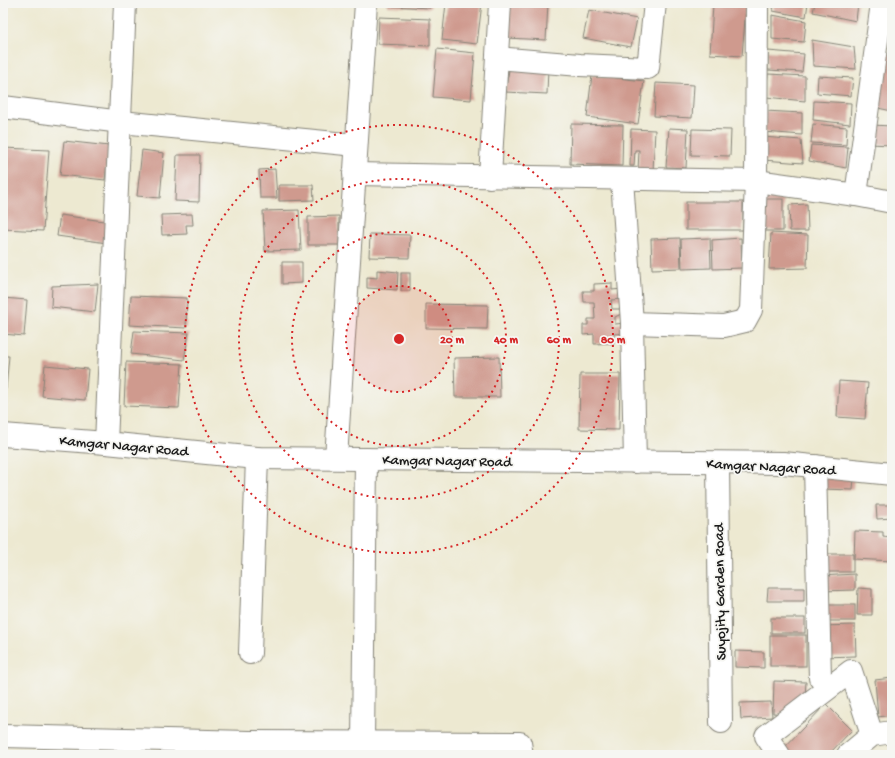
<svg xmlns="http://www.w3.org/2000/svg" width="895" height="758" font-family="'Gochi Hand',sans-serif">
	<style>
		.building { fill: #cf9a8e }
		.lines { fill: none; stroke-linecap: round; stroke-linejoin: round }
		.minor-casing { stroke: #848276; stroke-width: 24 }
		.minor { stroke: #fff; stroke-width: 22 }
		.ring { fill: none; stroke: #d62828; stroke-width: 2; stroke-dasharray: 2 4 }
		.labels { text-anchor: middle; stroke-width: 3.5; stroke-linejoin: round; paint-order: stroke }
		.street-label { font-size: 15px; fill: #1c1c1c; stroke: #f6f6f2 }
		.centre { fill: #d62828; stroke: #f6f6f2; stroke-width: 2 }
		.ring-label { font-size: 12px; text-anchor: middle; font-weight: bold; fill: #d62828; stroke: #f6f6f2; stroke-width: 3.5; stroke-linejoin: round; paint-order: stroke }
	</style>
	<rect width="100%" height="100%" fill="#f6f6f2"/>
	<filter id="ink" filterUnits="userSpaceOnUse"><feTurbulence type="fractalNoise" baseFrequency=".025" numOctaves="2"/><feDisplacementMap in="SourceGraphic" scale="8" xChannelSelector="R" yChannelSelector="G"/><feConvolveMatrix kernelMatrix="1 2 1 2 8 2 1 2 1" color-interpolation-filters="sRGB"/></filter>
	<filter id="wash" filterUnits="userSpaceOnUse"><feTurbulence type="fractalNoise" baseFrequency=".012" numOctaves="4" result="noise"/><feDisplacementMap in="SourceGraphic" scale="16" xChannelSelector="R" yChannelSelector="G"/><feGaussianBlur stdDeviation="0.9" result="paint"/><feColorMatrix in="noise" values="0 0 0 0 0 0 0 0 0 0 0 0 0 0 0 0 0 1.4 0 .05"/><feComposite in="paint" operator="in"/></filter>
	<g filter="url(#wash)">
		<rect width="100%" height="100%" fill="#ede9d1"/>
		<g id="blocks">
			<g class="building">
				<path d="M388,3H431L430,8L388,6Z"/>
				<path d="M446,3H482L477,44L442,40Z"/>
				<path d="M509,3H548L546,40L507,38Z"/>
				<path d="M611,3H637L636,7Z"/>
				<path d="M774,3H808L806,17L773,11Z"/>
				<path d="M815,3H858L856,21L813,12Z"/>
				<path d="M713,4L746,6L742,56L710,54Z"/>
				<path d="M589,10L637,19L631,47L583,38Z"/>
				<path d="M772,15L806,21L804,42L772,39Z"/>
				<path d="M379,17L430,19V46L378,44Z"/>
				<path d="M812,40L854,47L856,69L813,66Z"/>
				<path d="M437,49L475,53L471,100L433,97Z"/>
				<path d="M768,51L804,54L802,72L768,70Z"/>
				<path d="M879,53L892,54V111L873,107Z"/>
				<path d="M510,65L548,68L547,94L505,92Z"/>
				<path d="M768,74L805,76V101L766,97Z"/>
				<path d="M592,75L644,81L638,124L587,117Z"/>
				<path d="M818,76L853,78L851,96L817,93Z"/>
				<path d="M656,83L694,85L692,118L654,116Z"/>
				<path d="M814,101L851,103L850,124L813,120Z"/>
				<path d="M765,111L802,113V135L764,132Z"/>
				<path d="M571,124L623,125L622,166L570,164Z"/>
				<path d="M813,124L847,127L846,145L811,143Z"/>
				<path d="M871,125L892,126V145L869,144Z"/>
				<path d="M669,128L688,129L686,168L666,167Z"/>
				<path d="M631,129L655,130L653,171H638L639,150H635L634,166H630Z"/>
				<path d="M692,129L731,130L730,156L691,155Z"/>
				<path d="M763,137L801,140L803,163L763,160Z"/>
				<path d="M64,141L109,146L105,180L60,175Z"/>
				<path d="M811,145L848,147L846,168L809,161Z"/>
				<path d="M3,148L49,150L43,231L3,229Z"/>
				<path d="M142,150L164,153L160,198L137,196Z"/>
				<path d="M177,155H200L199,202L175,201Z"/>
				<path d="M275,169L277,198H260L259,170Z"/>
				<path d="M279,185H313L314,200L279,201Z"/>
				<rect x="760" y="199" width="23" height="32"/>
				<rect x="686" y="202" width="57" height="28"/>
				<path d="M807,204L808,231H790L789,205Z"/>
				<path d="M299,210L301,250L265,251L263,211Z"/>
				<path d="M192,214L193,225H186L187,234L162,235L161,215Z"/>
				<path d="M60,215L111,222L107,243L57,236Z"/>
				<path d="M339,216V245H308V217Z"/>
				<path d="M771,233L808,235L807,268L769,269Z"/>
				<path d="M370,234L410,235L409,258L369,257Z"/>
				<path d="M680,238L681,268L652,269L651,239Z"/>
				<path d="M710,238L711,268L682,269L681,239Z"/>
				<path d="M741,238L742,268L713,269L712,240Z"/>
				<path d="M282,262H302V283L282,284Z"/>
				<path d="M377,270L398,272L397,290L367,288V277L377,278Z"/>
				<rect x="401" y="273" width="9" height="18"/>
				<path d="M612,283V290L623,289V299L611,300L612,309H625V312L615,317V324L626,323V333L614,334V343L594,344V334L583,335V325H588V319H595L594,302H584L583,291H594V284Z"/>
				<path d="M98,284L95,312L51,307L52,286Z"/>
				<path d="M131,296L187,298L186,328L129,325Z"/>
				<path d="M3,298L27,300L24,336L3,334Z"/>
				<path d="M426,304L488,305L487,329L426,328Z"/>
				<path d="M134,331L189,333L184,360L131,354Z"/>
				<path d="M3,356H9L6,389H3Z"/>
				<path d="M499,357L500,397H455L454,358Z"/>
				<path d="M126,362L182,364L179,408L124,406Z"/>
				<path d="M45,365L88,369L85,400L42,396Z"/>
				<path d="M580,374H620L619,430L579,429Z"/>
				<path d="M839,381L868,383L865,419L837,417Z"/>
				<path d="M823,475L854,476L853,490L822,489Z"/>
				<path d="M876,505H892V518L877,519Z"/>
				<path d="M855,531L883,532V537L892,538V561L854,559Z"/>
				<rect x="825" y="554" width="28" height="18"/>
				<path d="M855,574V590L821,591L820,576Z"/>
				<path d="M768,588H804V601H767Z"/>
				<path d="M858,588L872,589V615H857Z"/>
				<rect x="821" y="605" width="34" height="16"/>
				<rect x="771" y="618" width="34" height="15"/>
				<path d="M855,625L856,656L822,657L821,626Z"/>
				<rect x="770" y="635" width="36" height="31"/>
				<path d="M735,651L764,652V668L735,667Z"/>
				<path d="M892,678V715L878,717L875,680Z"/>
				<path d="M774,681L806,682L805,696L786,714L773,713Z"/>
				<path d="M771,702L772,717L741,719L740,703Z"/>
				<path d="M826,704L852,730L828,755H783L780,752Z"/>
			</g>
		</g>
	</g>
	<g filter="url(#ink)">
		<use href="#blocks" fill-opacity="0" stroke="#848276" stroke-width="1"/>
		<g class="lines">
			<defs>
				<g id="minor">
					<path d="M882,3L856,195L892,202"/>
					<path d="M497,58L580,65L648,68L655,3"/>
					<path d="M3,107L121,122L356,145"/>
					<path d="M354,174L756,181L856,195"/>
					<path d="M490,177L500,3"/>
					<path d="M622,179L632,323L635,462"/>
					<path d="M632,323L724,326L745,321L751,310L756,181L757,3"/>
					<path d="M3,435L106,443L257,458L783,463L892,474"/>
					<path d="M106,443L125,3"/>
					<path d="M336,458L366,3"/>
					<path d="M718,463L721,722"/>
					<path d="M815,466L820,678"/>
					<path d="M250,653L257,458"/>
					<path d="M3,736L249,742L520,743L522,755"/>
					<path d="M363,743L366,459"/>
					<path d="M779,755L766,736L851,671L872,735"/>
					<path d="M848,755L872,735L892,732"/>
				</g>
			</defs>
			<use href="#minor" class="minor-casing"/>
			<use href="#minor" class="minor"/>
		</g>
	</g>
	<circle cx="399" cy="339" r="53" fill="#d62828" fill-opacity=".12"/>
	<g class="ring">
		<circle cx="399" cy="339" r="53"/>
		<circle cx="399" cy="339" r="107"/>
		<circle cx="399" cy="339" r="160"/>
		<circle cx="399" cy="339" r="214"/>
	</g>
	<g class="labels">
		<g class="street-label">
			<text transform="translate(124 445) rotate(5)" y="5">Kamgar Nagar Road</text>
			<text transform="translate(447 460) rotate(1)" y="5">Kamgar Nagar Road</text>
			<text transform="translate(771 466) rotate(3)" y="5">Kamgar Nagar Road</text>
			<text transform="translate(719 592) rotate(-91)" y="5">Suyojity Garden Road</text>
		</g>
	</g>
	<circle cx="399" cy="339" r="6" class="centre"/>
	<g class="ring-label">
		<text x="452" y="343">20 m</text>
		<text x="506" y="343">40 m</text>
		<text x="559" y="343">60 m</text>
		<text x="613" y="343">80 m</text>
	</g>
	<rect width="895" height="758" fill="none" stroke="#f6f6f2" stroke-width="16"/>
</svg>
